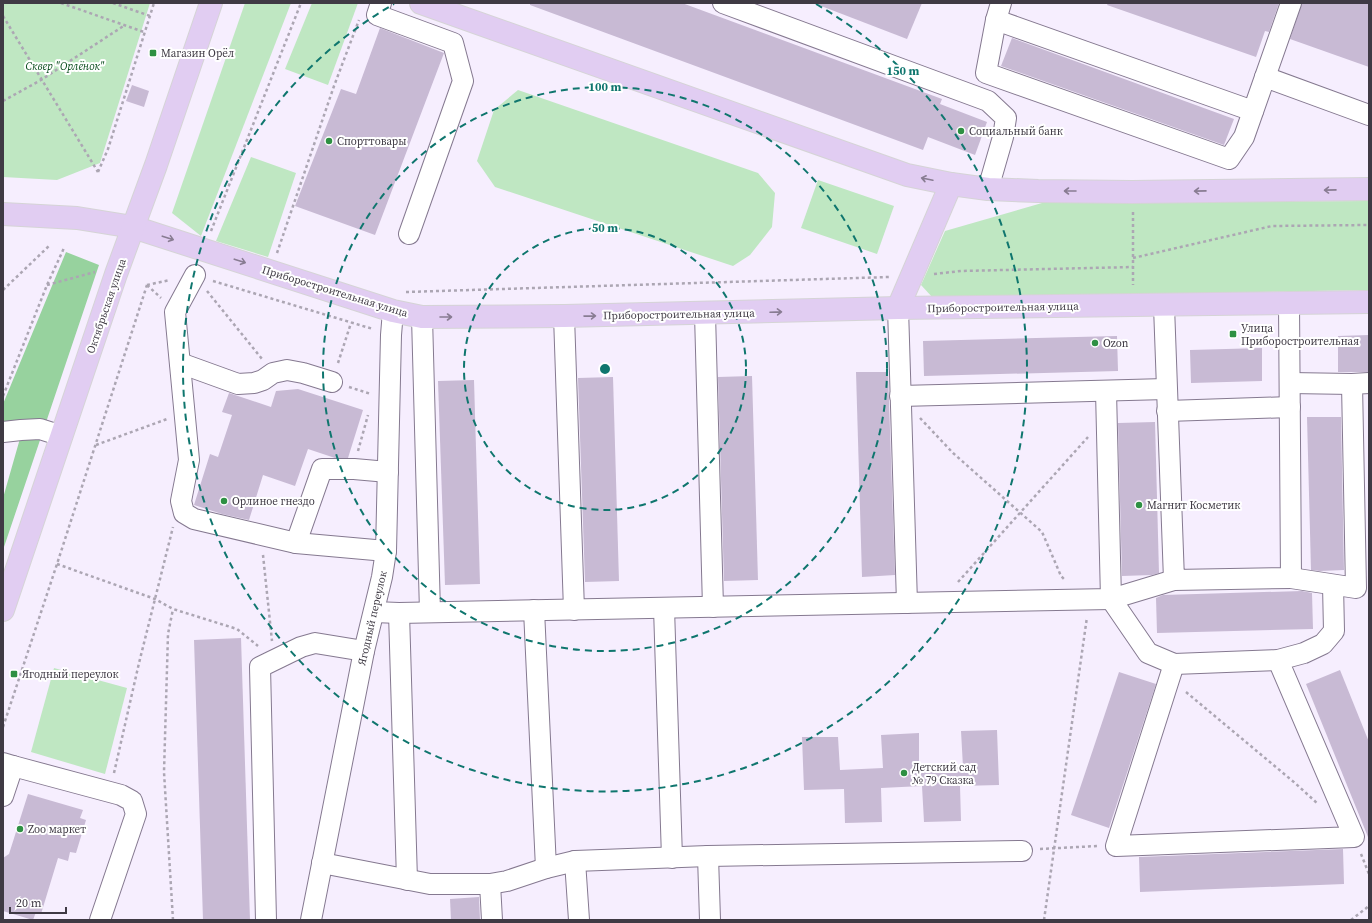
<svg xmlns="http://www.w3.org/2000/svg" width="1372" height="923" font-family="'Source Serif 4',serif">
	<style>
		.green { fill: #bfe7c2 }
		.forest { fill: #97d29e }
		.building { fill: #c8bad4 }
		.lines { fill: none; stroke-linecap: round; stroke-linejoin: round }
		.minor-casing { stroke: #857990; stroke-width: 22 }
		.major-casing { stroke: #d5d4d6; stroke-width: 24 }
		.path { stroke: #aca6b3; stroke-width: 2.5; stroke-dasharray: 3 3; stroke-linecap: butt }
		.minor { stroke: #fff; stroke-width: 20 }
		.major { stroke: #e1cdf2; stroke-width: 22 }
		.oneway { stroke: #887c92 }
		.ring { fill: none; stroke: #0f766e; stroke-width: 2; stroke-dasharray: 7 5 }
		.poi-dot { fill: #2e9043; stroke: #fff; stroke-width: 1.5 }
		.labels { text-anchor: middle; stroke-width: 4; stroke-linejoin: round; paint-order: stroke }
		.poi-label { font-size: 11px; fill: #3f3a44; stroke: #fff; text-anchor: start }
		.park-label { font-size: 11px; font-style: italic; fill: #064a19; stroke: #fff }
		.street-label { font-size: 11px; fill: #3f3a44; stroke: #fff }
		.centre { fill: #0f766e; stroke: #fff; stroke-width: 2 }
		.ring-label { font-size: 12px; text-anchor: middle; font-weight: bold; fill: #0f766e; stroke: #fff; stroke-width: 4; stroke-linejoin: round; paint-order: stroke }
	</style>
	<rect width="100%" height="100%" fill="#f6eefe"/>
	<g class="green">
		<path d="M3,3H150L100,163L57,180L3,177Z"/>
		<path d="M245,3H291L201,236L172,213Z"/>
		<path d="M312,3H358L328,85L285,69Z"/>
		<path d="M518,90L758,173L775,193L772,227L750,255L733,266L495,187L477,161L494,110Z"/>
		<path d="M251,157L296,173L268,257L216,241Z"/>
		<path d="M818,180L894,206L877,254L801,228Z"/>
		<path d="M1369,201V290L933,298L921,285L945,231L1042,203Z"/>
		<path d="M54,668L127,688L105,774L31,752Z"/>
	</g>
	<path class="forest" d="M66,252L99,265L3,550V498L23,428L3,430V404Z"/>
	<g class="building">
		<path d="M530,3H682L942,99L940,104L987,122L975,155L928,137L923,150L530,5Z"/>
		<path d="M816,3H922L907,39L816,4Z"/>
		<path d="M1108,3H1279L1269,32L1265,31L1256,57L1107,5Z"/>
		<path d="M1302,3H1369V67L1290,39Z"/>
		<path d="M380,28L444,53L375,235L295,206L341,89L356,94Z"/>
		<path d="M1012,38L1234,119L1224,145L1001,66Z"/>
		<path d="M132,85L149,91L144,107L126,101Z"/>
		<path d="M1369,335V372H1338V336Z"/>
		<path d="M1117,336L1118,371L924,376L923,341Z"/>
		<path d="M1262,348V381L1191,383L1190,350Z"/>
		<path d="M856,372H888L895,575L862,577Z"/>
		<path d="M752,376L758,580L724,581L718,377Z"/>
		<path d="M613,377L619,581L585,582L578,378Z"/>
		<path d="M474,380L480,584L445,585L438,381Z"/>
		<path d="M298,389L363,410L348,458H335L308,449L295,486L263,475L249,520L222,514L194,505L210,454L218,457L232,415L222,412L229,393L271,407L276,391Z"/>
		<path d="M1307,417H1341L1344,570L1320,571L1311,570Z"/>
		<path d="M1155,422L1159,573L1152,575L1122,576L1118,423Z"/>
		<path d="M1302,591L1312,593L1313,629L1157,633L1156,598L1163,595Z"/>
		<path d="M241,638L250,920H203L194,640Z"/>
		<path d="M1340,670L1369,742L1368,837L1306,684Z"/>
		<path d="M1119,672L1156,684L1109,828L1071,815Z"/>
		<path d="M997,730L999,785L960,786L961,821L924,822L922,786L881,788L882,822L845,823L844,789L804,790L802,737H838L840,770L883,768L881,735L919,733V768L963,767L961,731Z"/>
		<path d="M28,794L83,810L80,818L86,820L76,853L70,852L68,861L58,858L41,914L36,912L33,920L3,911V858L9,854Z"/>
		<path d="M1343,849L1344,884L1140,892L1139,857Z"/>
		<path d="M479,897L480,920H451L450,899Z"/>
	</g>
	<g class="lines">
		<defs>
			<g id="minor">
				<path d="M381,3L377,15L453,43L463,81L409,234"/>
				<path d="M723,3L988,101L1006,118L1003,137L988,189"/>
				<path d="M1001,3L996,20L986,73L1229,159L1244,137L1291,3"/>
				<path d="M996,20L1253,111"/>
				<path d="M1265,77L1369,115"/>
				<path d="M195,275L175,312L189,460L181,501L184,513L194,519L296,543L322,469H354L388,472"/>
				<path d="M1164,306L1174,580L1291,578L1289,304"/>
				<path d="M898,308L907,603"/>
				<path d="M705,314L713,607"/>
				<path d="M564,316L574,610"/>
				<path d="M422,317L430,612"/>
				<path d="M180,363L238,384L254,383L263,380L273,373L287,370L303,373L332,382"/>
				<path d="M1290,383L1352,384"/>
				<path d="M1106,391L1111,599L1148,653L1174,664L1278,660L1304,653L1323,644L1334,631L1333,585"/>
				<path d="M900,396L1166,389"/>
				<path d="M1167,411L1290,407"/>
				<path d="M3,432L21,430L40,429L62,436"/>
				<path d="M296,543L386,551"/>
				<path d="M1291,578L1356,588L1352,384L1369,383"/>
				<path d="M664,608L672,858"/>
				<path d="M534,610L546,868"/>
				<path d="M374,612L399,613L1111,599L1174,580"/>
				<path d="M399,613L407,880"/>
				<path d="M1174,664L1116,846L1354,837L1278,660"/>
				<path d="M3,763L13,766L3,796"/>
				<path d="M13,766L121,795L132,801L136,814L100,920"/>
				<path d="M708,856L710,920"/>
				<path d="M575,861L579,920"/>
				<path d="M322,863L430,884H490L507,881L546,868L575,861L708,856L1022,851"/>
				<path d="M490,884L492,920"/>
				<path d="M266,920L260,667L301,647L315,643L364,651"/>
				<path d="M311,920L364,651L382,577L386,551L391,335L393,311"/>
			</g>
			<g id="major">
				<path d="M421,3L907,175L951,184L988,189L1038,191L1132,192L1369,189"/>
				<path d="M3,214L77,218L133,227L393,311L422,317L564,316L898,308L1369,302"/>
				<path d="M898,308L951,184"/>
				<path d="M3,610L116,274L156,165L211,3"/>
			</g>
		</defs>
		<use href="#minor" class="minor-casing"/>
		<use href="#major" class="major-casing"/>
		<g class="path">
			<path d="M61,3L144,32"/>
			<path d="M113,3L150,16"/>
			<path d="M3,16L98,172"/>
			<path d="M3,101L41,80L125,25"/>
			<path d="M98,172L108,149L154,3"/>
			<path d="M1133,212V285"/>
			<path d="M211,231L301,3"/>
			<path d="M277,253L334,86L359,20"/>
			<path d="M1133,258L1272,226L1369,225"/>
			<path d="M934,274L961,271L1133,267"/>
			<path d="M213,281L373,329"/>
			<path d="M47,285L95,272"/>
			<path d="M147,285L170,280"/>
			<path d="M147,285L161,298"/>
			<path d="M3,290L49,246"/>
			<path d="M207,291L262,359"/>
			<path d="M406,292L889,277"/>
			<path d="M338,363L351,323"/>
			<path d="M349,387L371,394"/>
			<path d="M3,396L47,285L64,248"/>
			<path d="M920,418L953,453L1042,532L1061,576L1065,580"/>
			<path d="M96,445L167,419"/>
			<path d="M358,451L368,415"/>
			<path d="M263,555L272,641"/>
			<path d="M57,564L155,599L173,609L237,629L258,646"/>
			<path d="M958,582L1088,437"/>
			<path d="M1186,692L1295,783L1318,804"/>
			<path d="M3,727L57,564L147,285"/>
			<path d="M114,773L139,663L173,527"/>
			<path d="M1040,849L1097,846"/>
			<path d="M1361,854L1369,874"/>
			<path d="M173,920L164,772L168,634L173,609"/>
			<path d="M1044,920L1087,617"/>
			<path d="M1351,920L1369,906"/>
		</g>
		<use href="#minor" class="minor"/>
		<use href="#major" class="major"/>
	</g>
	<defs><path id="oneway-shaft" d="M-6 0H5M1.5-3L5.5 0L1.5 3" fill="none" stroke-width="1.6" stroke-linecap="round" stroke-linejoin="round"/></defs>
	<g class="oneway">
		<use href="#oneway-shaft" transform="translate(927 179) rotate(-168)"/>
		<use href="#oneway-shaft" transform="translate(1330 190) rotate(179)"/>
		<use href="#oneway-shaft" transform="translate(1070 191) rotate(-180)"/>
		<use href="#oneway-shaft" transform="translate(1200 191) rotate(179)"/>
		<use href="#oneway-shaft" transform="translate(168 238) rotate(18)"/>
		<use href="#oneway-shaft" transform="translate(240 261) rotate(18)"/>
		<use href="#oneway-shaft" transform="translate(776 312) rotate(-2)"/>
		<use href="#oneway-shaft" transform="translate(590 316) rotate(-1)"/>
		<use href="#oneway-shaft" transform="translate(446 317)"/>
	</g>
	<g class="ring">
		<circle cx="605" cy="369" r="141"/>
		<circle cx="605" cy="369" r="282"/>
		<path d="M816 4A422 422 0 1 1 394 4"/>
	</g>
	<g class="poi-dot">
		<rect x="149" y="49" width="8" height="8" rx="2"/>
		<circle cx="961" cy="131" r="4"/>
		<circle cx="329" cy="141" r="4"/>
		<rect x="1229" y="330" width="8" height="8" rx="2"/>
		<circle cx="1095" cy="343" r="4"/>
		<circle cx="224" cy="501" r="4"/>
		<circle cx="1139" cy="505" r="4"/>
		<rect x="10" y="670" width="8" height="8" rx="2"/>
		<circle cx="904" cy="773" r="4"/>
		<circle cx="20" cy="829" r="4"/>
	</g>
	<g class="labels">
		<g class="poi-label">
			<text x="161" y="57">Магазин Орёл</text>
			<text x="969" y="135">Социальный банк</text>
			<text x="337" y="145">Спорттовары</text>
			<text x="1241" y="332">Улица<tspan x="1241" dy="13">Приборостроительная</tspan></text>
			<text x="1103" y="347">Ozon</text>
			<text x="232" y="505">Орлиное гнездо</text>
			<text x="1147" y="509">Магнит Косметик</text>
			<text x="22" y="678">Ягодный переулок</text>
			<text x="912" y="771">Детский сад<tspan x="912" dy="13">№ 79 Сказка</tspan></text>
			<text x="28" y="833">Zoo маркет</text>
		</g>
		<g class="park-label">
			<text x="65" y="70">Сквер "Орлёнок"</text>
		</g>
		<g class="street-label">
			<text transform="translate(335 291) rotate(17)" y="4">Приборостроительная улица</text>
			<text transform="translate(106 306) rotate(-71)" y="4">Октябрьская улица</text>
			<text transform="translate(1003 307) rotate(-1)" y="4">Приборостроительная улица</text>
			<text transform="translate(679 314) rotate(-1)" y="4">Приборостроительная улица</text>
			<text transform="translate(372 618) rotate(-77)" y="4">Ягодный переулок</text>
		</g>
	</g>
	<circle cx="605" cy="369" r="6" class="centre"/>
	<g class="ring-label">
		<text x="903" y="75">150 m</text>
		<text x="605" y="91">100 m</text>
		<text x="605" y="232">50 m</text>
	</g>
	<rect width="1372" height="923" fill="none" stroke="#3f3a44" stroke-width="8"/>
	<path d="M10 907v6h56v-6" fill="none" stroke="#3f3a44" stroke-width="2"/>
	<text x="16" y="907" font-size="12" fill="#3f3a44" stroke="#ffffff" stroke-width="3" paint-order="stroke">20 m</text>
</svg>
